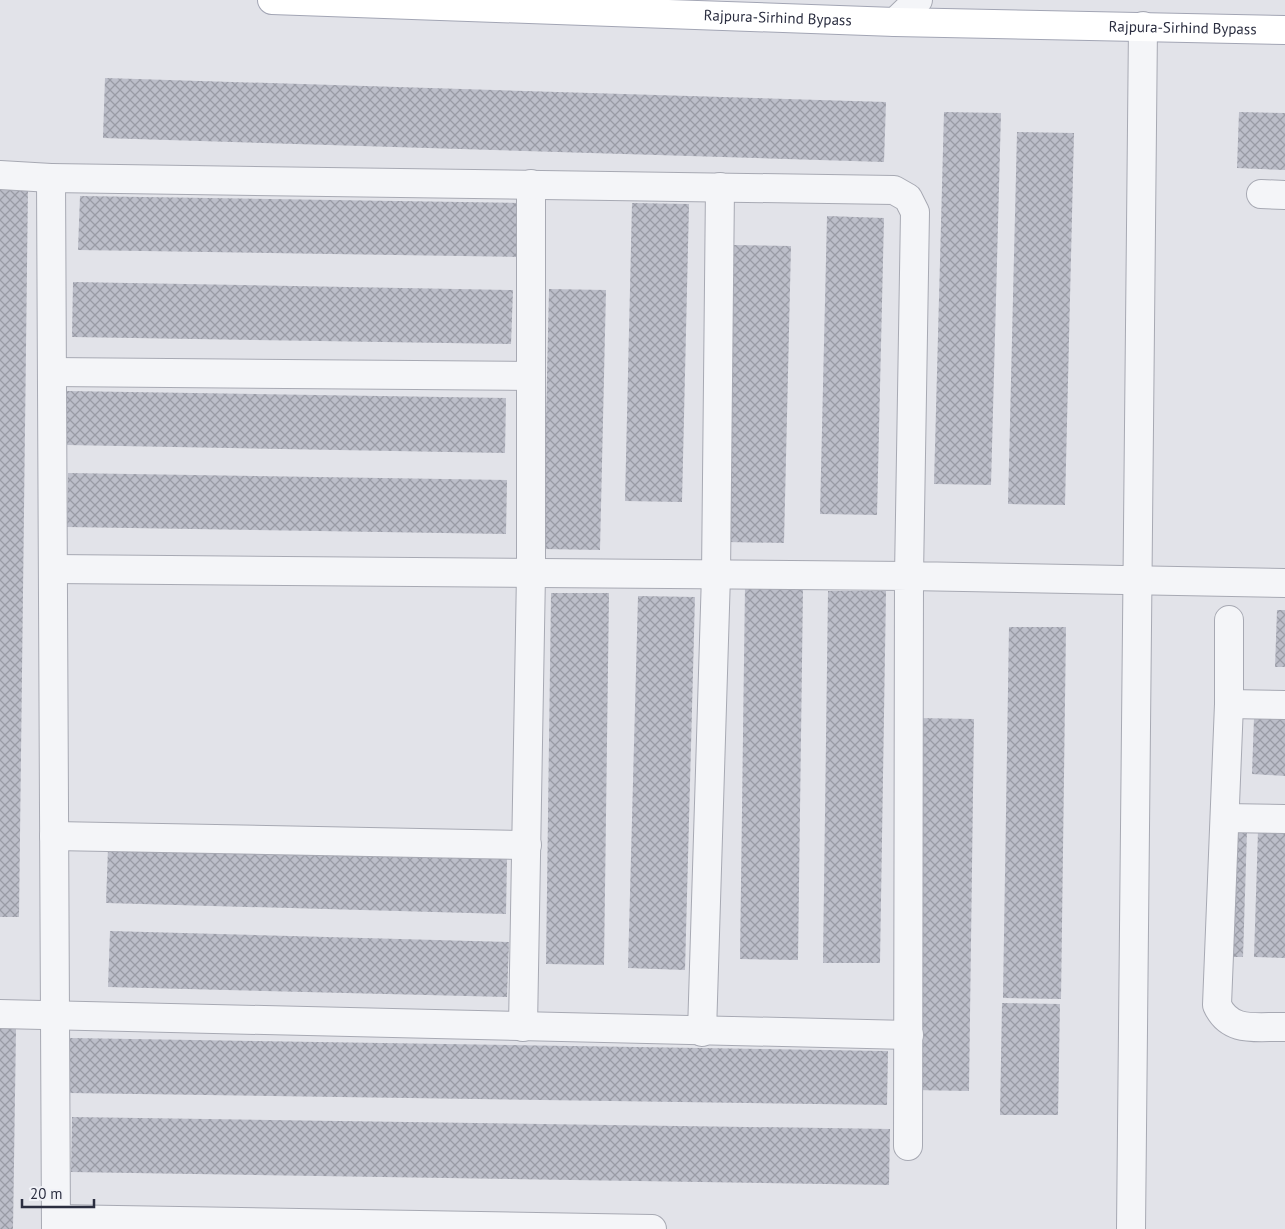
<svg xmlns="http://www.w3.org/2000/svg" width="1285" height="1229" font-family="'PT Sans',sans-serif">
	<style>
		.building { fill: url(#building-cross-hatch) }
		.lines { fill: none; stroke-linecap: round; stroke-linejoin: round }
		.minor-casing { stroke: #a7a9b3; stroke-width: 30 }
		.major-casing { stroke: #a2a5b4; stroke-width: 30 }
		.minor { stroke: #f4f5f8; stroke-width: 28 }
		.major { stroke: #fff; stroke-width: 28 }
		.labels { text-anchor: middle; stroke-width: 5; stroke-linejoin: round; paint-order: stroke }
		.street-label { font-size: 15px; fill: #2b2e40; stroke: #f1f2f7 }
	</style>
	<defs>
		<pattern id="building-cross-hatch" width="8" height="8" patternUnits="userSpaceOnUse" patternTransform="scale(1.25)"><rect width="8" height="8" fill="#bcbec9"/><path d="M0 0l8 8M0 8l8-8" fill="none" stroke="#999ba5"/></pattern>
	</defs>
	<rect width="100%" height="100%" fill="#e2e3e9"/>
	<g class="building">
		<path d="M105,78L886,102L884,162L103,138Z"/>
		<path d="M944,112L1001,113L991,485L934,484Z"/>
		<path d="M1239,112L1285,113V170L1237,168Z"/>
		<path d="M1017,132L1074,133L1065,505L1008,504Z"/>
		<path d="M0,186H28L19,917H0Z"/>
		<path d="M80,196L519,203L518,257L78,250Z"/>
		<path d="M632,203L689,204L682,502L625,501Z"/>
		<path d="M827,216L884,218L877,515L820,514Z"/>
		<path d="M734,245L791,246L784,543L727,542Z"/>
		<path d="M73,282L513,290L511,344L72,337Z"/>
		<path d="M549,289L606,290L600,550L543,549Z"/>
		<path d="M67,391L506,398L505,453L66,445Z"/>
		<path d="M68,473L507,480L506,534L67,527Z"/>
		<path d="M745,587L803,588L798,960L740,959Z"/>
		<path d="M828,591H886L880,963H823Z"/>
		<path d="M551,593H609L604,965L546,964Z"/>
		<path d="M638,596L695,597L685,970L628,968Z"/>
		<path d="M1277,610H1285V667H1275Z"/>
		<path d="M1009,627H1066L1061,999L1003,998Z"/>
		<path d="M917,718L974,719L969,1091L912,1090Z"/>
		<path d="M1254,718L1285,719V776L1252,774Z"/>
		<path d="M1230,831H1247L1243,957H1226Z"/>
		<path d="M1258,831L1285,832V958L1254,957Z"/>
		<path d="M108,848L507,858L506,914L106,903Z"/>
		<path d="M110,931L509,942L507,997L108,987Z"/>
		<path d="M1002,1003L1060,1004L1058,1115H1000Z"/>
		<path d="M0,1029H16L13,1229H0Z"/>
		<path d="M70,1038L888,1051L887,1105L69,1093Z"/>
		<path d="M72,1117L890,1129L889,1185L71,1172Z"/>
	</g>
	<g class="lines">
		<defs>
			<g id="minor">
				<path d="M895,22L918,0"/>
				<path d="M0,175L51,178"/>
				<path d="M1261,194L1285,195"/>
				<path d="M52,372L531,376"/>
				<path d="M53,569L909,576L908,1146"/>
				<path d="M1229,620V704L1217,1005C1230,1034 1258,1026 1285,1027"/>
				<path d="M1229,704L1285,705"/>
				<path d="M1225,818L1285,819"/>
				<path d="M54,836L527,845"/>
				<path d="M0,1014L909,1035"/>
				<path d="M523,1027L531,573V184"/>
				<path d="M702,1032L716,575L720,187"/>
				<path d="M56,1219L652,1229"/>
				<path d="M56,1229L51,178L894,190L908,198L915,212L909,576L1285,583"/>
				<path d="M1131,1229L1143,26"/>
			</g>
			<g id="major">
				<path id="s1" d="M272,0L895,22L1285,30"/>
			</g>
		</defs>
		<use href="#minor" class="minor-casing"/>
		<use href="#major" class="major-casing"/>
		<use href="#minor" class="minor"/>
		<use href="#major" class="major"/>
	</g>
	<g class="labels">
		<g class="street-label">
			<text dy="5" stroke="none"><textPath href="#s1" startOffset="506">Rajpura-Sirhind Bypass</textPath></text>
			<text dy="5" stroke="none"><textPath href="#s1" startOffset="911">Rajpura-Sirhind Bypass</textPath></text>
		</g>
	</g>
	<path d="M22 1199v8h72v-8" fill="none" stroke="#2b2e40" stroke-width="2.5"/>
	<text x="30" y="1199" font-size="15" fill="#2b2e40" stroke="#f1f2f7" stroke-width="4" paint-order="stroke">20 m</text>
</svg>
